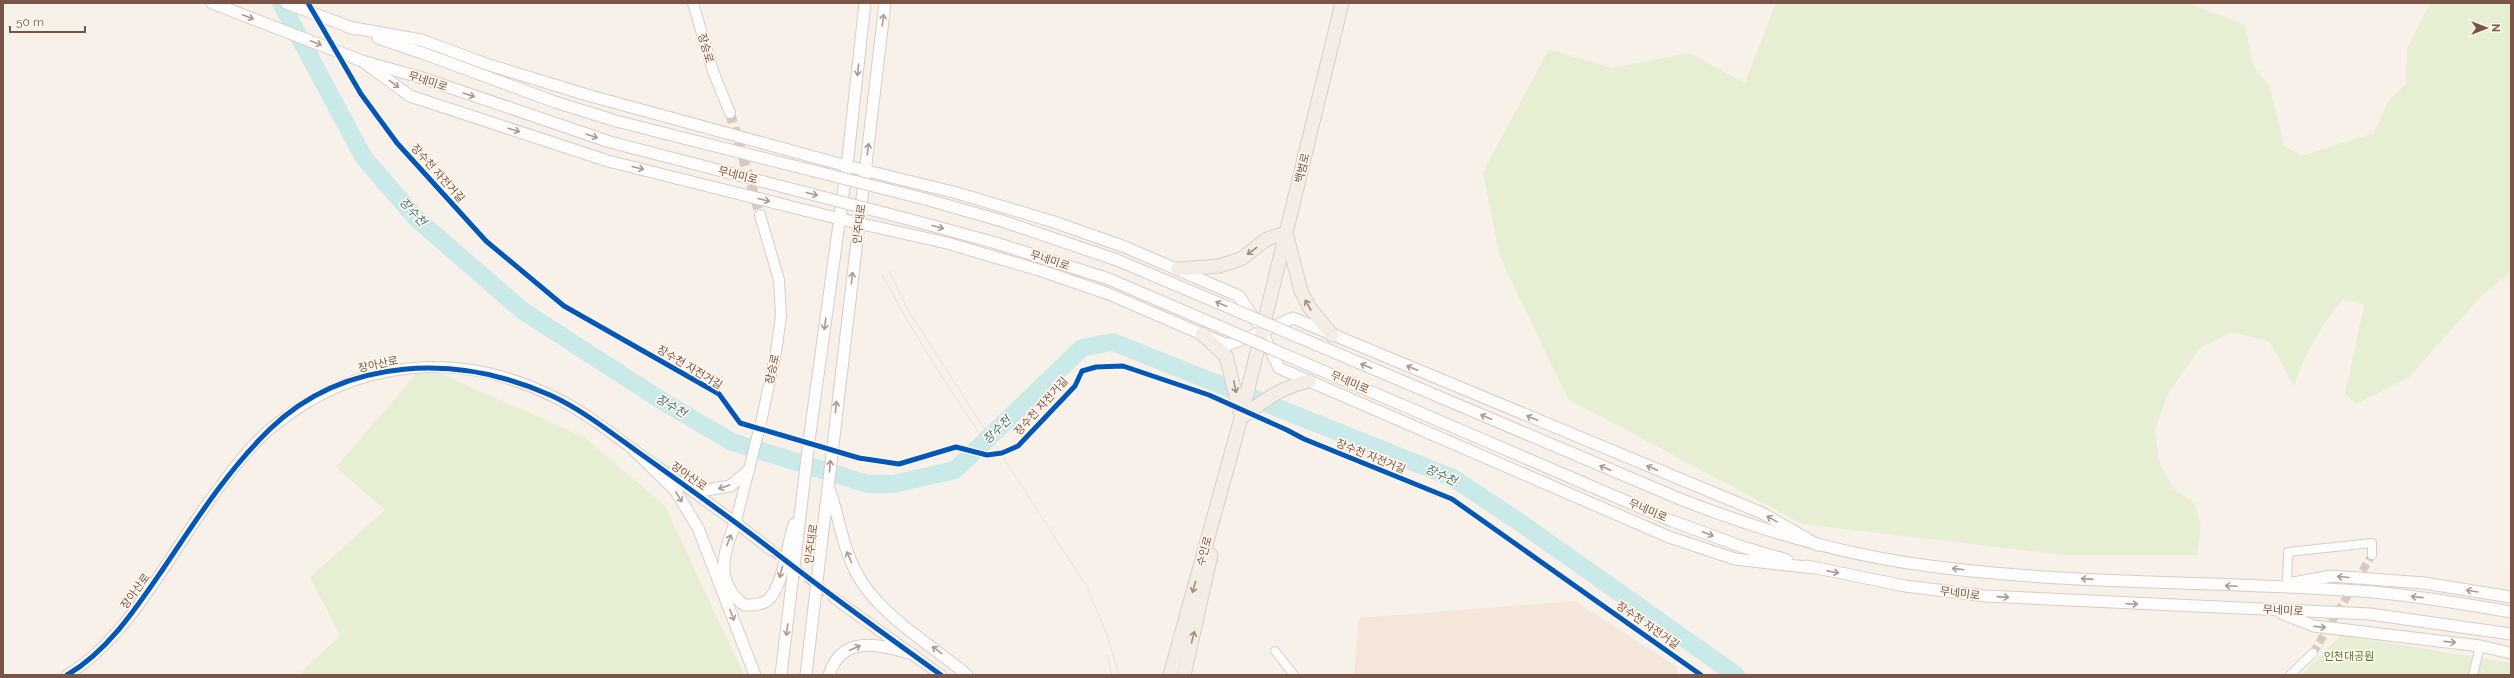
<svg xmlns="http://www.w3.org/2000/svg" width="2514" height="678" font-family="Raleway,'Noto Sans KR',sans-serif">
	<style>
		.residential { fill: #f4e6da }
		.green { fill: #e6efd3 }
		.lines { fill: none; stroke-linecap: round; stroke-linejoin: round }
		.river { stroke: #caeaea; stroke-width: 18 }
		.minor-tunnel { stroke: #d8cac1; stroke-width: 8; stroke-dasharray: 8 4; stroke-linecap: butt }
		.tertiary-tunnel { stroke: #d8cac1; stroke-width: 10; stroke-dasharray: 10 5; stroke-linecap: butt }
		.minor-casing { stroke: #d7cdc6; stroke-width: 10 }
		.tertiary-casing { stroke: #d7cdc6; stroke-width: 12 }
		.secondary-casing { stroke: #d8cdc6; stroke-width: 13 }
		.primary-casing { stroke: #dacec8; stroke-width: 15 }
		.minor { stroke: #fefdfc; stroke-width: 8 }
		.tertiary { stroke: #fefdfc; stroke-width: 10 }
		.secondary { stroke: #fefdfc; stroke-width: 11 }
		.primary { stroke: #f3ede5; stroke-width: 13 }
		.tram { stroke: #e4e1e5; stroke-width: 1 }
		.secondary-bridge-casing { stroke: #d8cdc6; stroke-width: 13; stroke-linecap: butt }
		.secondary-bridge { stroke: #fefdfc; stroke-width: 11 }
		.cycleway-casing { stroke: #fff6ec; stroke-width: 8 }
		.cycleway { stroke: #0057b8; stroke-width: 5 }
		.oneway { stroke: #af988f }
		.oneway2 { stroke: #a48a7e }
		.labels { text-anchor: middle; stroke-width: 3.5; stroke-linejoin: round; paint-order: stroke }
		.street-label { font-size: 11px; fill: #7a5547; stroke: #fff6ec }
		.park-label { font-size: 11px; fill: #537a3b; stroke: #fff6ec }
		.water-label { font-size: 12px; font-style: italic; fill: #397a80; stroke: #fff6ec }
	</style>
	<rect width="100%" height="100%" fill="#f8f1ea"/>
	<path class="residential" d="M1575,601L1677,667V675H1354L1359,618Z"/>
	<g class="green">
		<path d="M1776,3H2187L2245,25L2253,65L2270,88L2284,146L2302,156L2374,133L2389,100L2406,84L2407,49L2430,3H2511V272L2483,294L2409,377L2356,404L2345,394L2364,305L2343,299C2321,326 2305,352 2294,386L2269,341L2231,332L2200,348L2169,392L2155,429L2159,461L2173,488L2194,503L2201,524L2197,555H2067L1802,524L1568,399L1500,257L1483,172L1549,49L1611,68L1689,53L1745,83Z"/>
		<path d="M423,366L584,437L665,506L744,675H305L301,672L340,636L310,577L385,510L336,467Z"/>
		<path d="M2341,635L2511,663V675H2302Z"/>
	</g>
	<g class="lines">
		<path class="river" d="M281,3L364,158L418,220L523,311L664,402L732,442L868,484H893L955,470L1082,348L1113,342L1453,478L1518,521L1736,675"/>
		<path class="minor-tunnel" d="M2313,653L2372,555"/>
		<g class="tertiary-tunnel">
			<path d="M730,113L760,215"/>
			<path d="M771,550L834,598"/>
		</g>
		<defs>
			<g id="minor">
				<path d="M2287,584L2288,552L2372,543V555"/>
				<path d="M1275,651L1294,675"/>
				<path d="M2290,675L2313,653"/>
				<path d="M2473,675L2480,646"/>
			</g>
			<g id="tertiary">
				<path d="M693,3L713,71L730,113"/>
				<path d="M736,521L762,418L777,346L781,315L779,280L760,215"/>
				<path d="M834,598L941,675"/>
				<path d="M67,675C130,637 170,553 213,496C231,471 251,444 275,425C356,360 457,349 552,396C584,411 612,434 641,455C685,486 729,516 771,550"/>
			</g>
			<g id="secondary">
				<path d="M212,3L362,61L419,77"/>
				<path d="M286,3L355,29"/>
				<path d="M348,27L421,40L486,64L587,95L847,166L957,193L1051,221L1125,247L1239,296L1256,322"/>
				<path d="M378,38L425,54"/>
				<path d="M362,61L410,96L608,161L840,219L947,243L1042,271L1109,294L1227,345L1262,332L1279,368L1669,537L1735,559L1814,568"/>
				<path d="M1268,329L1293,318L1762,513L1818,545"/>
				<path d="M633,449L675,490L698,528L755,675"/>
				<path d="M829,488C839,516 842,546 856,572C877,614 932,645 967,675"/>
				<path d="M694,492L730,486L749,470"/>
				<path d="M1680,499C1754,528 1829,551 1908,563C2062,586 2218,580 2373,592C2419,596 2465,604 2511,612"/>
				<path d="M736,521C724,552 713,581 744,605C753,605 764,605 770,598C783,583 788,544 794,524"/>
				<path d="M1672,521L1743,547L1787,560"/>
				<path d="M1807,566L1905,586L1986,596L2370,614L2511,634"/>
				<path d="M2288,584L2331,576L2424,583L2511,597"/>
				<path d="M2281,613L2314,626L2480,646L2511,653"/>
				<path d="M781,675L809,441L847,166L865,3"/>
				<path d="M806,675L885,3"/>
				<path d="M829,675C842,633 881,645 912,654"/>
			</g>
			<g id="primary">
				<path d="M1178,269L1219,266L1241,259L1267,239L1286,233L1301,291L1310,308L1332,335"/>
				<path d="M1202,334L1226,356L1240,412"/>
				<path d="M1241,418C1263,401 1281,387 1309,381"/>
				<path d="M1170,675L1241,418L1342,3"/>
				<path d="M1184,675L1211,555"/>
			</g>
		</defs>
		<use href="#minor" class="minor-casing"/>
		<use href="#tertiary" class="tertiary-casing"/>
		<use href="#secondary" class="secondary-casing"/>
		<use href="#primary" class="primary-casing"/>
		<use href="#minor" class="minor"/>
		<use href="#tertiary" class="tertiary"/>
		<use href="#secondary" class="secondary"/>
		<use href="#primary" class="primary"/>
		<g class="tram">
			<path d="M889,271L909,312L1087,587L1107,635L1119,675"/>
			<path d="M882,274C913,334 950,390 988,446"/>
			<path d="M1107,655L1112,675"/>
		</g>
		<defs>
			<g id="secondary-bridge">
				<path d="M425,54L555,102L616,121L925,199L1002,221L1117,260L1680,499"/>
				<path d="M419,77L610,142L919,222L996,243L1109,279L1672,521"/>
			</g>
		</defs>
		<use href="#secondary-bridge" class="secondary-bridge-casing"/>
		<use href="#secondary-bridge" class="secondary-bridge"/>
		<defs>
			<g id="cycleway">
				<path d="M308,3L361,94L397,143L486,241L564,306L719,394L740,423L859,458L899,464L956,447L987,455L1002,453L1018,446L1075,386L1082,371L1096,367L1123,366L1209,395L1287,430L1304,439L1452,499L1701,675"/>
				<path d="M67,675C108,651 137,607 163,569C196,520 228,470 270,429C346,356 458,354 550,395C581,409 610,432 638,452C683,484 728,516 772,550C827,593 884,634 941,675"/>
			</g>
		</defs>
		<use href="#cycleway" class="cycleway-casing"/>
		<use href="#cycleway" class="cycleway"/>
	</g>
	<defs><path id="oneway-shaft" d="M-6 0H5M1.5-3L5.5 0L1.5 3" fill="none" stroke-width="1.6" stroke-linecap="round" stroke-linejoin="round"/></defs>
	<g class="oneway">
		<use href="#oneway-shaft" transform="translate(248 17) rotate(21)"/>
		<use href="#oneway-shaft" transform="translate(883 20) rotate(-83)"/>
		<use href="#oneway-shaft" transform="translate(316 43) rotate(21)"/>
		<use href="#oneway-shaft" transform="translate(858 70) rotate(96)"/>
		<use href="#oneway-shaft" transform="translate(394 84) rotate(36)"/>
		<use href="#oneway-shaft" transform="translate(469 95) rotate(19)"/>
		<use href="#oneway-shaft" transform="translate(514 130) rotate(18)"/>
		<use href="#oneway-shaft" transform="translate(592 136) rotate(18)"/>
		<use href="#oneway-shaft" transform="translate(868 149) rotate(-83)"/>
		<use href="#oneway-shaft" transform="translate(638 168) rotate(14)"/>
		<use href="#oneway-shaft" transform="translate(812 194) rotate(14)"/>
		<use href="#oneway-shaft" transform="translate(764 200) rotate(14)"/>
		<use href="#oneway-shaft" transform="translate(938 227) rotate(15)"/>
		<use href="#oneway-shaft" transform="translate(852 278) rotate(-83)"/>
		<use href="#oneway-shaft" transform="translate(1221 304) rotate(-157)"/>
		<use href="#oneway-shaft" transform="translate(825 324) rotate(98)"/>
		<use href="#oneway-shaft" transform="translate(1366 366) rotate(-157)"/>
		<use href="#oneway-shaft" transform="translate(1412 368) rotate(-157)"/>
		<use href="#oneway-shaft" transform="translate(836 407) rotate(-83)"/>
		<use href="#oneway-shaft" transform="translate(1486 417) rotate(-157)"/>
		<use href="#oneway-shaft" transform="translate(1532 418) rotate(-157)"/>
		<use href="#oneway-shaft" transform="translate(830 466) rotate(-85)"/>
		<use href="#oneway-shaft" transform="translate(1605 468) rotate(-157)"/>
		<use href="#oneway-shaft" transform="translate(1652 468) rotate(-157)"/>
		<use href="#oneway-shaft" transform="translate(724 487) rotate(161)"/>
		<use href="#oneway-shaft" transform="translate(679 497) rotate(59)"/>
		<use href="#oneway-shaft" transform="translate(1772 519) rotate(-151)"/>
		<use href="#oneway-shaft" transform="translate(1708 534) rotate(21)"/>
		<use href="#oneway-shaft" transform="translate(729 540) rotate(-69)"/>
		<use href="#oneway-shaft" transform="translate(849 557) rotate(-114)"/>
		<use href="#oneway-shaft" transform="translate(1958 569) rotate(-173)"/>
		<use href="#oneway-shaft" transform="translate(781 572) rotate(105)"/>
		<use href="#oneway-shaft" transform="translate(1833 572) rotate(11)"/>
		<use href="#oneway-shaft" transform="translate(2343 577) rotate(-175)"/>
		<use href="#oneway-shaft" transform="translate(2087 579) rotate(-176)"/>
		<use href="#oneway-shaft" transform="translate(2231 586) rotate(-177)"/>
		<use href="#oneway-shaft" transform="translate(2472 591) rotate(-171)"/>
		<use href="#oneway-shaft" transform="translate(2003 597) rotate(4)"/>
		<use href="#oneway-shaft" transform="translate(2417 597) rotate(-174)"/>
		<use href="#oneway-shaft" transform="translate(2132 604) rotate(2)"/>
		<use href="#oneway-shaft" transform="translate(732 615) rotate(69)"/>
		<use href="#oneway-shaft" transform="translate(2320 627) rotate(7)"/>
		<use href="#oneway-shaft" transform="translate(787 630) rotate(97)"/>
		<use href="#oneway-shaft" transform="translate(2450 642) rotate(6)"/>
		<use href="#oneway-shaft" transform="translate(855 648) rotate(-23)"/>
		<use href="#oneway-shaft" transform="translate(937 650) rotate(-142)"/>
	</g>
	<g class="oneway2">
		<use href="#oneway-shaft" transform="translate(1252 251) rotate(143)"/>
		<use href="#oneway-shaft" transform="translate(1308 305) rotate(-119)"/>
		<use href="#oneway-shaft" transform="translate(1235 387) rotate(79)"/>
		<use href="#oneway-shaft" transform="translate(1194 587) rotate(105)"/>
		<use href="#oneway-shaft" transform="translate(1193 637) rotate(-76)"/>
	</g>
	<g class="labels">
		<g class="street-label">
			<text transform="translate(706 48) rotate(74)" y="4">장승로</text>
			<text transform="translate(428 81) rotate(18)" y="4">무네미로</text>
			<text transform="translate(1302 168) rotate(-76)" y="4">백범로</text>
			<text transform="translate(438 173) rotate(48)" y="4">장수천 자전거길</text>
			<text transform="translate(738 175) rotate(14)" y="4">무네미로</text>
			<text transform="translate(859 224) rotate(-83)" y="4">인주대로</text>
			<text transform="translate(1050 260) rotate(18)" y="4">무네미로</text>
			<text transform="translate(378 364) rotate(-12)" y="4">장아산로</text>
			<text transform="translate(690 367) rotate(31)" y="4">장수천 자전거길</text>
			<text transform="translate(772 369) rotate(-78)" y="4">장승로</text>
			<text transform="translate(1350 382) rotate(23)" y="4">무네미로</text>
			<text transform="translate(1041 406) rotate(-48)" y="4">장수천 자전거길</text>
			<text transform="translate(1371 456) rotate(22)" y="4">장수천 자전거길</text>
			<text transform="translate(689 476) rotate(35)" y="4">장아산로</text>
			<text transform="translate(1648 510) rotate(23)" y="4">무네미로</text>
			<text transform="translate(811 544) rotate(-83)" y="4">인주대로</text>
			<text transform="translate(1204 551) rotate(-75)" y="4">수인로</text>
			<text transform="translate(135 591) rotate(-54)" y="4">장아산로</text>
			<text transform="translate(1960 593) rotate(7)" y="4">무네미로</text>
			<text transform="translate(2283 610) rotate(3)" y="4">무네미로</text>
			<text transform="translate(1648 625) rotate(35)" y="4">장수천 자전거길</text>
		</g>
		<g class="park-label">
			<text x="2349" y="660">인천대공원</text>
		</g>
		<g class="water-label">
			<text transform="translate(413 212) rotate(47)" y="4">장수천</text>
			<text transform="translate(671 406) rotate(31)" y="4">장수천</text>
			<text transform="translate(997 430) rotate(-44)" y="4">장수천</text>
			<text transform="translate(1441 475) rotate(25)" y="4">장수천</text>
		</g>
	</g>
	<rect width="2514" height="678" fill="none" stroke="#7a5547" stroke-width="8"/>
	<g transform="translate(2486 28) rotate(90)" stroke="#fff6ec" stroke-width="3" paint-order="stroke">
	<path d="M0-3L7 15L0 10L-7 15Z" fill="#7a5547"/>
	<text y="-6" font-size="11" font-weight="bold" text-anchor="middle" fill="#7a5547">N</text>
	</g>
	<path d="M10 26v6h75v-6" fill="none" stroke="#7a5547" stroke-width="2"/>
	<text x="16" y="26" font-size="12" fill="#7a5547" stroke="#fff6ec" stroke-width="3" paint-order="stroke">50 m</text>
</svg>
